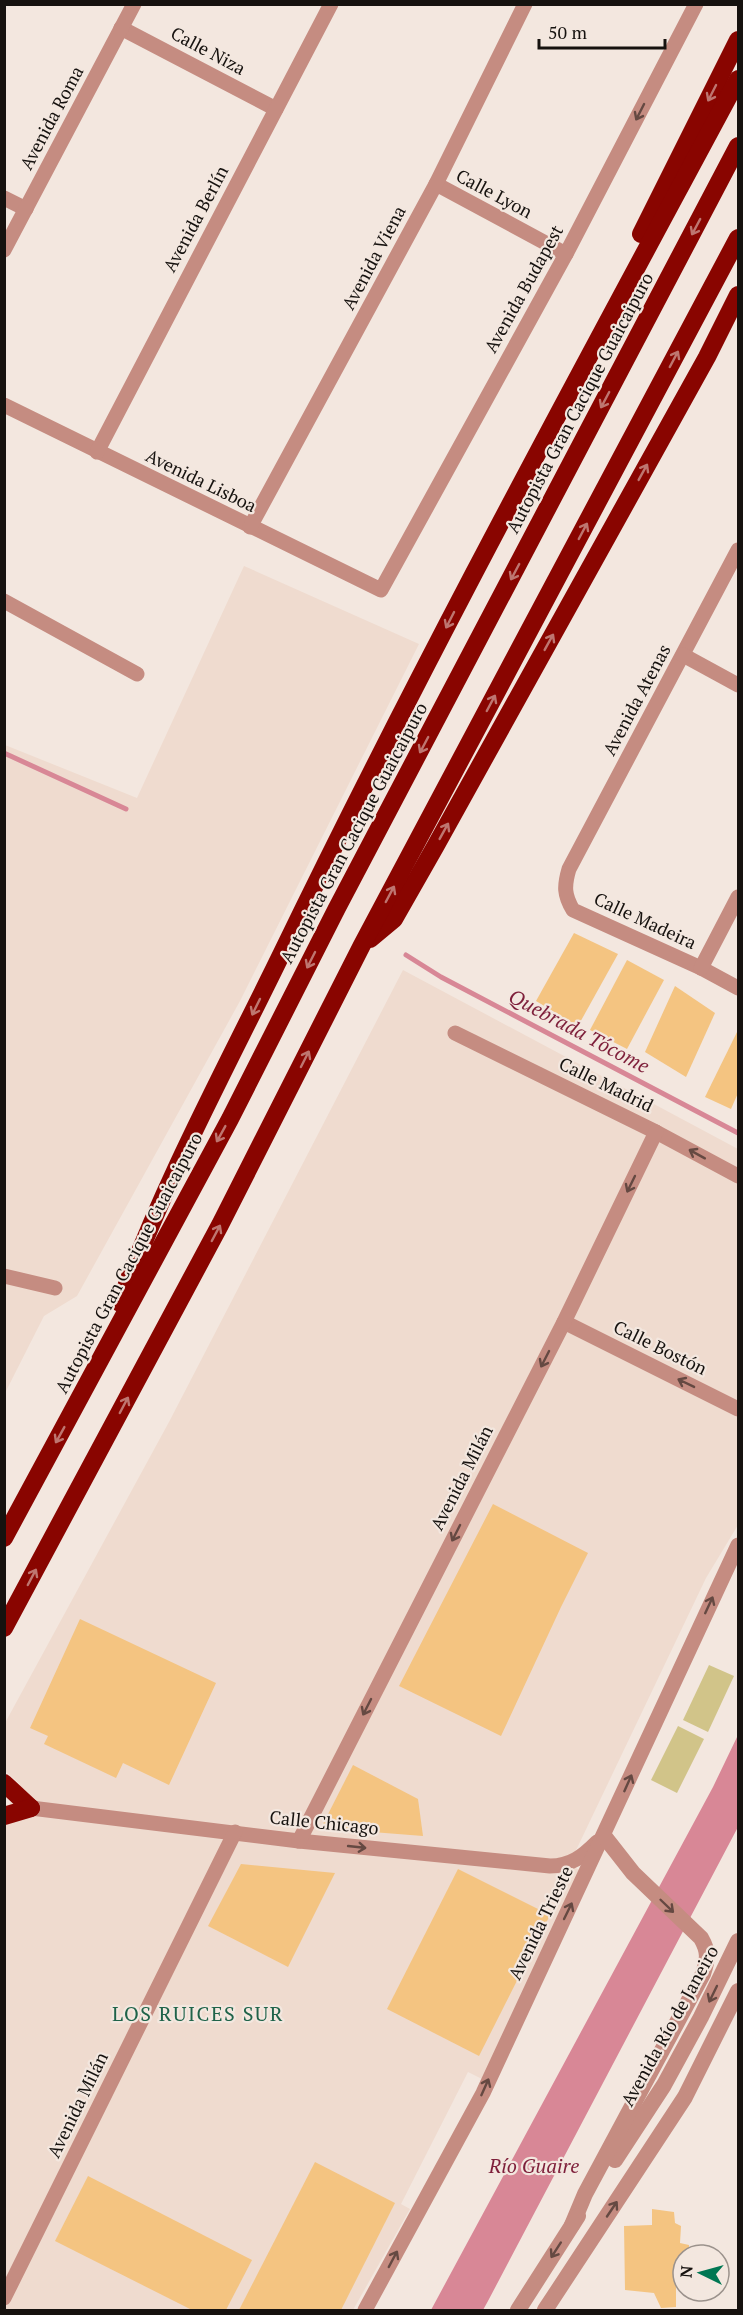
<svg xmlns="http://www.w3.org/2000/svg" width="743" height="2315" font-family="'PT Serif',serif">
	<style>
		.built { fill: #efdbcf }
		.green { fill: #d1c489 }
		.water { fill: #d88796 }
		.lines { fill: none; stroke-linecap: round; stroke-linejoin: round }
		.stream { stroke: #d88796; stroke-width: 5 }
		.building { fill: #f4c481 }
		.minor { stroke: #c58c81; stroke-width: 15 }
		.tertiary { stroke: #c58c81; stroke-width: 16 }
		.motorway { stroke: #890500; stroke-width: 18 }
		.oneway { stroke: #be7670 }
		.oneway2 { stroke: #654942 }
		.labels { text-anchor: middle; stroke-width: 4.5; stroke-linejoin: round; paint-order: stroke }
		.street-label { font-size: 18px; fill: #16120f; stroke: #f3e7df }
		.water-label { font-size: 20px; font-style: italic; fill: #7e1f3a; stroke: #f3e7df }
		.neighbourhood-label { font-size: 20px; letter-spacing: 1.5px; fill: #1f6349; stroke: #f3e7df }
	</style>
	<rect width="100%" height="100%" fill="#f3e7df"/>
	<g class="built">
		<path d="M244,566L419,644L240,1001L77,1296L44,1316L5,1393V745L137,798Z"/>
		<path d="M403,970L738,1149V1525L706,1578L569,1865L589,1874L488,2082L468,2072L401,2204L410,2209L353,2310H5L4,1814L20,1784L5,1771V1723L169,1422Z"/>
	</g>
	<g class="green">
		<path d="M709,1665L734,1676L708,1732L683,1720Z"/>
		<path d="M678,1726L704,1739L677,1793L651,1780Z"/>
	</g>
	<path class="water" d="M738,1735V1827L488,2301L483,2310H431L713,1787Z"/>
	<g class="lines">
		<g class="stream">
			<path d="M4,753L126,809"/>
			<path d="M406,955L441,977L738,1133"/>
		</g>
	</g>
	<g class="building">
		<path d="M574,933L618,954L578,1026L536,1001Z"/>
		<path d="M627,960L664,980L627,1049L590,1030Z"/>
		<path d="M675,986L715,1013L686,1077L645,1052Z"/>
		<path d="M738,1030V1093L731,1109L705,1097Z"/>
		<path d="M493,1504L588,1553L561,1607L501,1736L399,1686Z"/>
		<path d="M80,1619L216,1683L169,1785L123,1763L116,1778L44,1744L48,1736L30,1728Z"/>
		<path d="M353,1765L418,1799L423,1836L321,1828Z"/>
		<path d="M241,1864L335,1873L288,1967L208,1926Z"/>
		<path d="M458,1869L550,1915L479,2056L387,2009Z"/>
		<path d="M315,2162L395,2203L341,2310H239Z"/>
		<path d="M88,2176L252,2260L226,2310H192L55,2241Z"/>
		<path d="M652,2209L674,2212L675,2223L681,2226L680,2243L689,2245V2255H683V2279L676,2280V2307L661,2308L654,2293L625,2290L624,2226L652,2225Z"/>
	</g>
	<g class="lines">
		<g class="minor">
			<path d="M121,28L276,109"/>
			<path d="M436,184L566,254"/>
			<path d="M4,198L26,209"/>
			<path d="M4,250L134,4"/>
			<path d="M4,405L381,590L566,254L696,4"/>
			<path d="M97,452L331,4"/>
			<path d="M250,527L436,184L525,4"/>
			<path d="M738,550L569,869C564,886 564,895 573,910L701,968L738,988"/>
			<path d="M4,601L137,674"/>
			<path d="M683,655L738,685"/>
			<path d="M701,968L738,897"/>
			<path d="M455,1033L656,1132L738,1176"/>
			<path d="M4,1276L55,1288"/>
			<path d="M564,1322L738,1409"/>
			<path d="M31,1808L299,1841L550,1866C571,1866 583,1856 597,1842"/>
			<path d="M299,1841L564,1322L656,1132"/>
			<path d="M4,2298L235,1832"/>
			<path d="M365,2310L483,2093L738,1545"/>
		</g>
		<g class="tertiary">
			<path d="M615,2160L664,2085L701,2017L738,1941"/>
			<path d="M572,2225L585,2194L703,1974C708,1959 709,1952 701,1938L633,1873L604,1836"/>
			<path d="M518,2310L578,2216"/>
			<path d="M545,2310L685,2097L738,1991"/>
		</g>
		<g class="motorway">
			<path d="M641,234L738,40"/>
			<path d="M370,939L394,919L435,847L707,357L738,295"/>
			<path d="M120,1303C164,1182 226,1068 282,953C425,657 583,368 738,79"/>
			<path d="M4,1538L230,1119L337,908L738,146"/>
			<path d="M4,1628L220,1225L362,945L738,238"/>
			<path d="M4,1783L31,1808"/>
			<path d="M4,1816L31,1808"/>
		</g>
	</g>
	<defs><path id="oneway-shaft" d="M-6 0H5M1.5-3L5.5 0L1.5 3" fill="none" stroke-width="1.6" stroke-linecap="round" stroke-linejoin="round" transform="scale(1.5)"/></defs>
	<g class="oneway">
		<use href="#oneway-shaft" transform="translate(712 93) rotate(117)"/>
		<use href="#oneway-shaft" transform="translate(696 227) rotate(118)"/>
		<use href="#oneway-shaft" transform="translate(674 359) rotate(-62)"/>
		<use href="#oneway-shaft" transform="translate(605 400) rotate(118)"/>
		<use href="#oneway-shaft" transform="translate(643 472) rotate(-61)"/>
		<use href="#oneway-shaft" transform="translate(583 531) rotate(-62)"/>
		<use href="#oneway-shaft" transform="translate(515 572) rotate(118)"/>
		<use href="#oneway-shaft" transform="translate(450 620) rotate(117)"/>
		<use href="#oneway-shaft" transform="translate(549 642) rotate(-61)"/>
		<use href="#oneway-shaft" transform="translate(491 703) rotate(-62)"/>
		<use href="#oneway-shaft" transform="translate(424 745) rotate(118)"/>
		<use href="#oneway-shaft" transform="translate(444 831) rotate(-61)"/>
		<use href="#oneway-shaft" transform="translate(390 894) rotate(-62)"/>
		<use href="#oneway-shaft" transform="translate(311 960) rotate(117)"/>
		<use href="#oneway-shaft" transform="translate(256 1007) rotate(116)"/>
		<use href="#oneway-shaft" transform="translate(305 1059) rotate(-63)"/>
		<use href="#oneway-shaft" transform="translate(221 1134) rotate(119)"/>
		<use href="#oneway-shaft" transform="translate(216 1233) rotate(-62)"/>
		<use href="#oneway-shaft" transform="translate(124 1405) rotate(-62)"/>
		<use href="#oneway-shaft" transform="translate(60 1435) rotate(119)"/>
		<use href="#oneway-shaft" transform="translate(32 1577) rotate(-62)"/>
	</g>
	<g class="oneway2">
		<use href="#oneway-shaft" transform="translate(640 112) rotate(117)"/>
		<use href="#oneway-shaft" transform="translate(697 1154) rotate(-151)"/>
		<use href="#oneway-shaft" transform="translate(631 1184) rotate(116)"/>
		<use href="#oneway-shaft" transform="translate(545 1359) rotate(117)"/>
		<use href="#oneway-shaft" transform="translate(686 1383) rotate(-154)"/>
		<use href="#oneway-shaft" transform="translate(456 1533) rotate(117)"/>
		<use href="#oneway-shaft" transform="translate(709 1605) rotate(-65)"/>
		<use href="#oneway-shaft" transform="translate(367 1707) rotate(117)"/>
		<use href="#oneway-shaft" transform="translate(628 1783) rotate(-66)"/>
		<use href="#oneway-shaft" transform="translate(357 1847) rotate(6)"/>
		<use href="#oneway-shaft" transform="translate(667 1906) rotate(44)"/>
		<use href="#oneway-shaft" transform="translate(568 1911) rotate(-64)"/>
		<use href="#oneway-shaft" transform="translate(713 1994) rotate(116)"/>
		<use href="#oneway-shaft" transform="translate(485 2087) rotate(-66)"/>
		<use href="#oneway-shaft" transform="translate(612 2209) rotate(-56)"/>
		<use href="#oneway-shaft" transform="translate(556 2250) rotate(123)"/>
		<use href="#oneway-shaft" transform="translate(393 2259) rotate(-62)"/>
	</g>
	<g class="labels">
		<g class="street-label">
			<text transform="translate(208 51) rotate(28)" y="6">Calle Niza</text>
			<text transform="translate(52 118) rotate(-62)" y="6">Avenida Roma</text>
			<text transform="translate(494 194) rotate(28)" y="6">Calle Lyon</text>
			<text transform="translate(196 219) rotate(-62)" y="6">Avenida Berlín</text>
			<text transform="translate(374 258) rotate(-62)" y="6">Avenida Viena</text>
			<text transform="translate(524 289) rotate(-61)" y="6">Avenida Budapest</text>
			<text transform="translate(580 403) rotate(-62)" y="6">Autopista Gran Cacique Guaicaipuro</text>
			<text transform="translate(201 481) rotate(26)" y="6">Avenida Lisboa</text>
			<text transform="translate(637 700) rotate(-62)" y="6">Avenida Atenas</text>
			<text transform="translate(354 833) rotate(-62)" y="6">Autopista Gran Cacique Guaicaipuro</text>
			<text transform="translate(645 921) rotate(25)" y="6">Calle Madeira</text>
			<text transform="translate(606 1085) rotate(26)" y="6">Calle Madrid</text>
			<text transform="translate(129 1263) rotate(-62)" y="6">Autopista Gran Cacique Guaicaipuro</text>
			<text transform="translate(660 1348) rotate(26)" y="6">Calle Bostón</text>
			<text transform="translate(462 1478) rotate(-63)" y="6">Avenida Milán</text>
			<text transform="translate(324 1823) rotate(6)" y="6">Calle Chicago</text>
			<text transform="translate(541 1923) rotate(-64)" y="6">Avenida Trieste</text>
			<text transform="translate(670 2026) rotate(-61)" y="6">Avenida Río de Janeiro</text>
			<text transform="translate(78 2105) rotate(-64)" y="6">Avenida Milán</text>
		</g>
		<g class="water-label">
			<text transform="translate(579 1031) rotate(28)" y="7">Quebrada Tócome</text>
			<text x="534" y="2173">Río Guaire</text>
		</g>
		<g class="neighbourhood-label">
			<text x="198" y="2021">LOS RUICES SUR</text>
		</g>
	</g>
	<rect width="743" height="2315" fill="none" stroke="#16120f" stroke-width="12"/>
	<g transform="translate(701 2273) rotate(275)"><circle r="28" fill="#f3e7df" stroke="#9b928c" stroke-width="1.5"/>
	<path d="M0-4.5L10 22L0 15L-10 22Z" fill="#007753"/>
	<text y="-9" font-size="16" font-weight="bold" text-anchor="middle" fill="#16120f">N</text>
	</g>
	<path d="M539 39v9h126v-9" fill="none" stroke="#16120f" stroke-width="3"/>
	<text x="548" y="39" font-size="18" fill="#16120f" stroke="#f3e7df" stroke-width="4.5" paint-order="stroke">50 m</text>
</svg>
